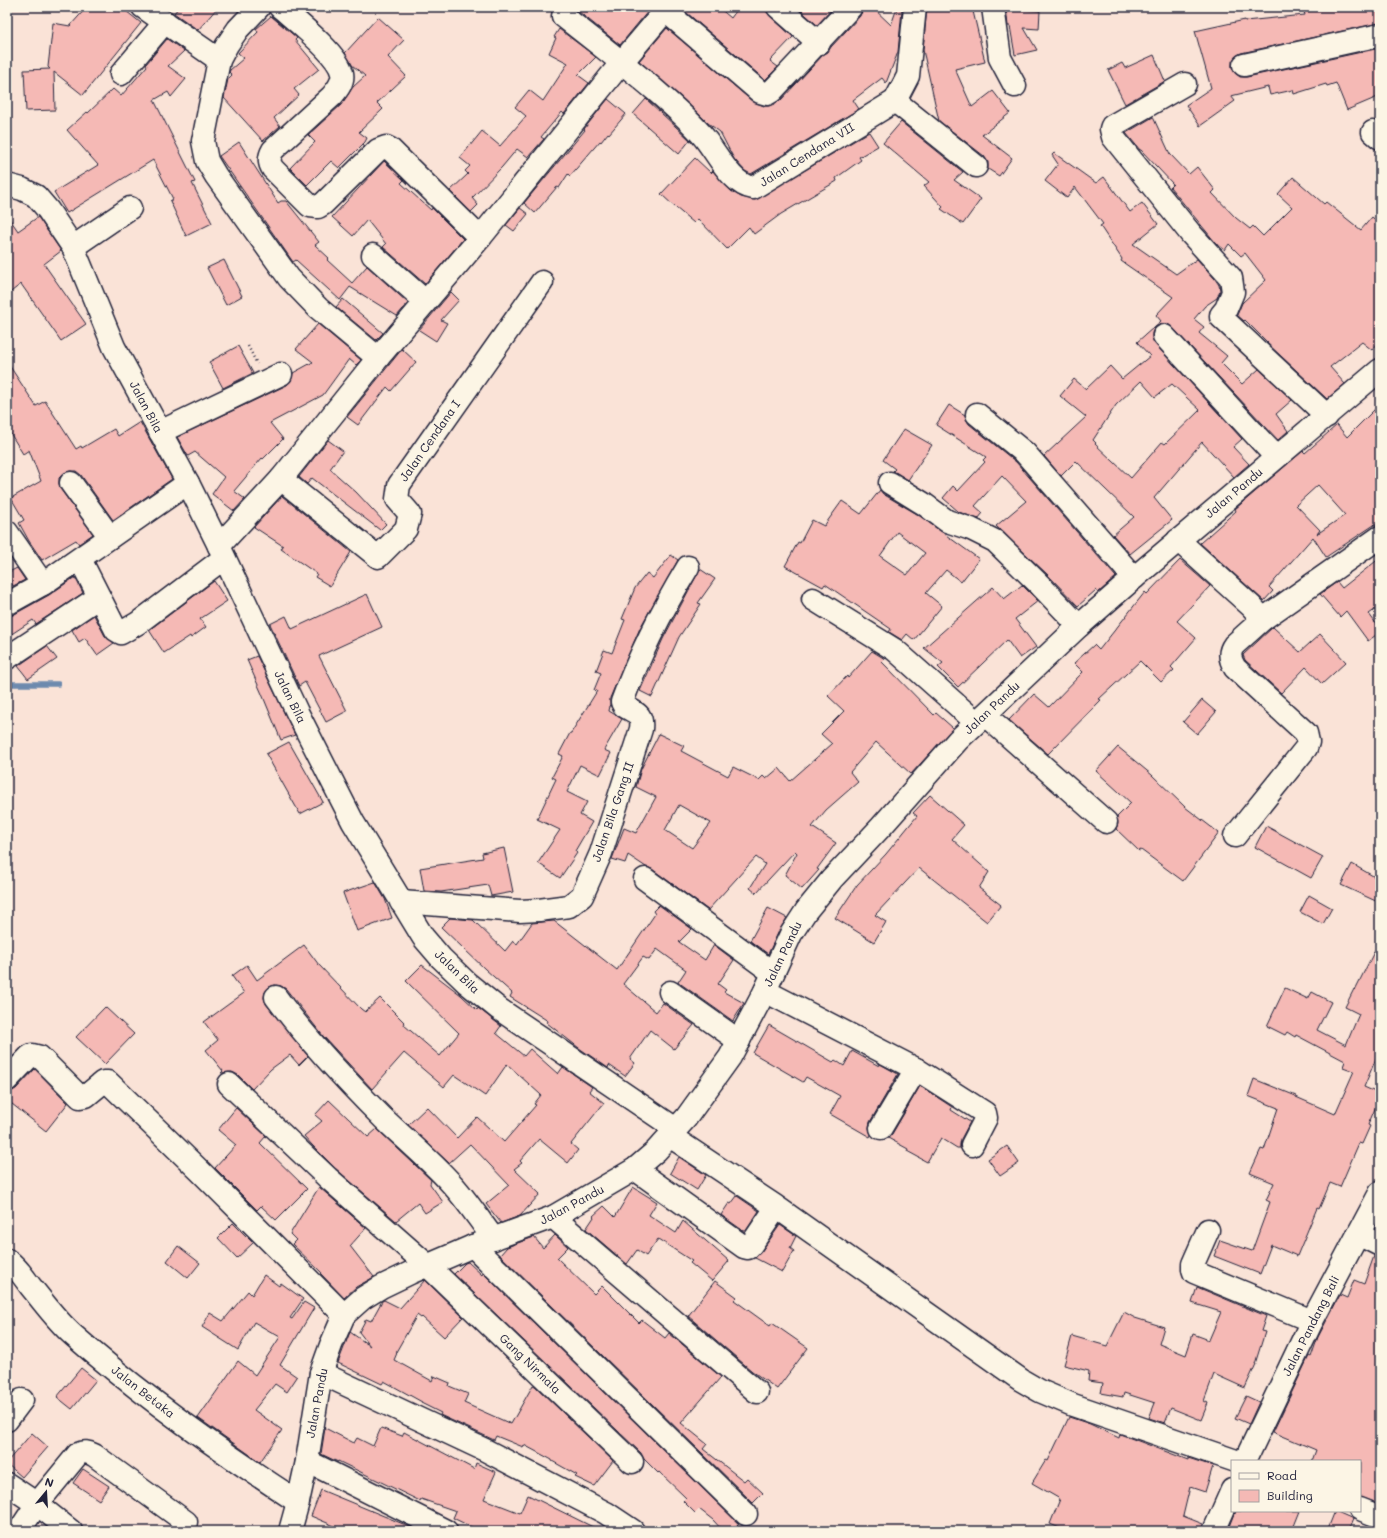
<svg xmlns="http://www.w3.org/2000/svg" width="1387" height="1538" font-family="Mali,sans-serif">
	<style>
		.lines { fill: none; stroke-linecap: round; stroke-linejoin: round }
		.stream { stroke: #6d8aae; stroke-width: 5.5 }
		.building { fill: #f5b9b5; stroke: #22223b; fill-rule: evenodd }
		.street-casing { stroke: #22223b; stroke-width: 25 }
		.secondary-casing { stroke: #22223b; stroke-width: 25 }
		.path { stroke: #22223b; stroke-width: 2.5; stroke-dasharray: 1 3; stroke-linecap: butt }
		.street { stroke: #fcf5e5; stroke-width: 22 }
		.secondary { stroke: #fcf5e5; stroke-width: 22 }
		.labels { text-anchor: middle; stroke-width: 3; stroke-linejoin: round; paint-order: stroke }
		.street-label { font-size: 12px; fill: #22223b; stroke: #fcf5e5 }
	</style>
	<rect width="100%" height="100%" fill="#fae3d7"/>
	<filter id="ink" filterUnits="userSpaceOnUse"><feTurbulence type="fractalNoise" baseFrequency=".025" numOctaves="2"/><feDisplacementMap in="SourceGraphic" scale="8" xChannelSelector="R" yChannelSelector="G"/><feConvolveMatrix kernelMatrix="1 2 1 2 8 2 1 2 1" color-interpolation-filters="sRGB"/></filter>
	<g filter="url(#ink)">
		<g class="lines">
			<path class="stream" d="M7,685L11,684H58"/>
		</g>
		<g class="building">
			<path d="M87,7H121L141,23L83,95L54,72L55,110L26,111L24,70L50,69L48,67L53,23L70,26Z"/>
			<path d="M179,7H218L198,30L174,13Z"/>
			<path d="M573,7H649V10L620,45Z"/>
			<path d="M680,7H718L731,18L739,7H766V11L770,16L793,37L770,61L778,67L765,80Z"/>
			<path d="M797,7H834L817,25Z"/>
			<path d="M863,7H872L891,25L897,8L902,10L898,52L886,83L882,78L853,100L859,109L751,174L745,171L734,159L720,132L708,123L682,98L639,61L667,28L752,101L764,106H769L781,100L823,55L828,52L831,47L860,16Z"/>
			<path d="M927,7H972L985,62L955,69L972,107L993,91L1010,113L982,135L1012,158L999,176L988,169V162L984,156L939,121L923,50Z"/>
			<path d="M1006,7L1040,11L1039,29L1024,28L1037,50L1015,55L1010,26H1008Z"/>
			<path d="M1325,7H1380V23L1241,53L1236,56L1232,61V67L1235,73L1240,77H1247L1380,48V96L1347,110L1336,83L1327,86L1326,84L1294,94L1293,90L1270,95L1268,87L1231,96L1235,101L1200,126L1186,105L1211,88L1195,31L1245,20V21L1305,15L1304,12Z"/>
			<path d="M271,16L297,38L295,40L319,69L294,89L299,95L274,118L280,126L263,141L224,98L228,79L232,75L229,72L230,70L244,58L238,53L258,32L256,29Z"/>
			<path d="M378,17L404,40L388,57L406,76L377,103L383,109L359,132L367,138L365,142L339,168L331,161L307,185L290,168L315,142L308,135L341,105L353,87L365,76L352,65L345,53Z"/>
			<path d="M559,29L596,57L578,75L589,83L564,114L562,112L541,137L544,139L528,157L517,149L502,167L472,198L478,205L471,212L450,191L468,174L465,171L470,166L460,158L482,131L500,146L526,116L515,107L529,90L543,101L568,63L549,53L556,38L554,37Z"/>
			<path d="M167,39L184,51L168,66L186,79L171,97L168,92L154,100L195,182L192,183L212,223L186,236L170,201L173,199L153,160L67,213L54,192L98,165L67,130L87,112L88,113L113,89L121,96L147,66L146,64Z"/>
			<path d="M1154,55L1165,81L1125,104L1108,70L1122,63L1125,68Z"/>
			<path d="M608,99L626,114L609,134L608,133L601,142L600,141L570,176L568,174L559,188L557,187L535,213L524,203L585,130L584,129Z"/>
			<path d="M646,99L690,140L679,154L633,114Z"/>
			<path d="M1153,117L1170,154L1189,174L1197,167L1215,190L1212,193L1236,218L1250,229L1253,226L1263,236L1292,207L1278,194L1293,177L1324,204L1326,202L1361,230L1372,217L1380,224V341L1372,350L1362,342L1330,367L1345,384L1327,399L1267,343H1268L1245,320L1244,321L1237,315L1242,303L1266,280L1245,253L1241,256L1229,244L1225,250L1215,242L1170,187L1173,184L1141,150H1140L1126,133Z"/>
			<path d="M901,122L963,172L954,180L981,199L963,224L941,209L943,207L924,186L929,182L883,143Z"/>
			<path d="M869,132L878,146L859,157L861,160L836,178L837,181L781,214L754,234L749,227L727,249L698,219L694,223L676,208L661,194L695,158L711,173L713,171L731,191L741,197L755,200Z"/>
			<path d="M239,142L278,203L281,201H286L319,242L315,245L329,258L327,260L352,283L367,266L408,303L397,316L350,287L340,300L296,260L293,262L219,156Z"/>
			<path d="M1054,153L1096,183L1104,177L1130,212L1142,203L1158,224L1133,244L1176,274L1197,259L1215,279L1219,285L1220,290L1217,298L1205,306L1194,319L1204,327L1199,333L1227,356L1221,363L1242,384L1259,369L1292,400L1276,414L1288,431L1278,440L1173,328L1168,324H1162L1155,327L1152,333V338L1155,344L1242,439L1233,447L1249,464L1234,477L1202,442L1154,498L1172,520L1130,554L1113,535L1134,517L1076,461L1061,476L1044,456L1086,417L1060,396L1074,379L1086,389L1110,366L1122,379L1150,356L1137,342L1161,321L1156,315L1173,297L1121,261L1122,259L1100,226L1103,224L1075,187L1067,198L1045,181L1058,164L1052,155ZM1141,381L1155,397L1172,384L1200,410L1165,444L1162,442L1131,478L1095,444L1096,443L1093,440L1116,405Z"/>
			<path d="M384,161L404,180L401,183L431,210L432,208L463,239L425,284L383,247L386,244L367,220L353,236L332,217Z"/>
			<path d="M520,208L528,214L514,231L506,225Z"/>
			<path d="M7,215L18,231L38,217L61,251L44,264L86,324L61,341L21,284L7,295Z"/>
			<path d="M224,260L242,296L226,305L207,268Z"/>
			<path d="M451,292L459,300L441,320L447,323L436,341L419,330Z"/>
			<path d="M343,299L383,333L376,340L336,307Z"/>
			<path d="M318,324L361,360L356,365L349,359L323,395L270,423L283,439L263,459L262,458L234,491L245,499L234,511L212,494L224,477L195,452L188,456L177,437L287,385L291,381L293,373L313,362L296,349Z"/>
			<path d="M238,346L253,373L223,388L209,362Z"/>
			<path d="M402,349L416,362L391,391L387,387L358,425L347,417Z"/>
			<path d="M7,362L36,406L45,401L76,449L81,446L82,448L114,429L118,436L140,422L172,479L113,520L81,475L76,471H70L64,473L59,478V484L61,490L93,534L79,544L76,540L42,560L29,541L19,523L24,520L11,498L41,481L29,450L23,454L7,428Z"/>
			<path d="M1380,404V521L1326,557L1313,537L1269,587L1273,591L1264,601L1200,543L1236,511L1235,509L1303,451L1305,453L1337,425L1347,437ZM1318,485L1345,515L1317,534L1320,530L1296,505Z"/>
			<path d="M949,405L965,415L966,419L969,424L1016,462L1116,577L1098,593L1096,590L1078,606L1048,575L996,526L1026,501L1002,476L975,506L983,513L978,519L959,512L943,498L953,486L958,491L985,462L983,460L986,457L936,425Z"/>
			<path d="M904,429L932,445L908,480L893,471L895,469L883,460Z"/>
			<path d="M328,440L343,451L330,469L356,492L386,524L380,530L312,478L307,484L299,477Z"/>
			<path d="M880,490L883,494L917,514L979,559L961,582L946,570L926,593L942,606L914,640L907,634L902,640L889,632L891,629L825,584L823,587L785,566L798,542L800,543L812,520L824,526L842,501L861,514ZM897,532L925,553L907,575L880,556Z"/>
			<path d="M282,496L351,552L330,586L315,577L317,574L281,549L283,546L254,527Z"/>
			<path d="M671,555L678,560L640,628L610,698V706L609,711L622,719L604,750L611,753L600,775L580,765L567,792L587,802L580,815L592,822L575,851L577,853L560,878L538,863L560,830L537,819L556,779L552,777L563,756L559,754L570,733H571L597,691L594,690L601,673L596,671L604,650L612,653L625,620L622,619L635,588L647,573L653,578Z"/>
			<path d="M1380,558V606L1369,614L1380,629V632L1368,641L1346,611L1340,617L1320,594L1337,582L1342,588Z"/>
			<path d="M1180,560L1210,586L1177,621L1196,638L1171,667L1174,670L1161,682L1140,661L1099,699L1101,700L1048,754L1009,720L1034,694L1049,707L1083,672L1074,663L1094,645L1099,650L1145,592L1147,594Z"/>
			<path d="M17,568L25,580L13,586L7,573Z"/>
			<path d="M700,569L715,579L698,603L701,604L679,637L652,697L640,691L663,639Z"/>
			<path d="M75,577L83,593L36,624L33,620L7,637V616L13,615L49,595Z"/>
			<path d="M214,581L227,601L200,619L206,627L191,638L190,636L164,653L149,630Z"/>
			<path d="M1022,585L1038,601L1015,619L1036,647L1020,658L1007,640L958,687L938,667L943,663L924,648L993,587L1004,599Z"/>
			<path d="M367,594L382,627L319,656L347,711L326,722L305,682L299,686L270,624L286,616L292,629Z"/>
			<path d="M94,615L105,636L114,643L97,655L85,638L79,642L72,630Z"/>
			<path d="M1273,627L1300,652L1320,634L1346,662L1322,684L1306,667L1281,693L1245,660L1243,655Z"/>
			<path d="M47,646L57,659L28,679L18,666Z"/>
			<path d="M872,651L885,659L882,662L934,715L936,713L953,728L911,774L876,742L850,772L858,782L826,810L812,827L836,843L817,869L819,870L802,889L785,875L797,853L795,851L756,893L750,888L765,864L756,857L708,910L652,869L646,867L628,855L625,863L612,859L624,828L636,833L656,797L636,787L641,769L659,734L684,746L681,751L728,776L733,767L759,780L763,776L766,779L779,768L790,781L832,744L821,734L844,711L828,696L847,676L848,678ZM679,805L711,823L692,848L665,830Z"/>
			<path d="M257,656L295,735L281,740L262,694L247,660Z"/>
			<path d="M1202,700L1216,712L1197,734L1183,722Z"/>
			<path d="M289,742L323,802L300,814L266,754Z"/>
			<path d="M1118,747L1152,775L1185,807L1219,833L1183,881L1141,850L1139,851L1116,829L1118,824L1117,817L1131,803L1096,771Z"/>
			<path d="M930,795L964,825L952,839L989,872L979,888L1001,905L987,922L919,868L875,915L886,922L874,942L835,918L857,885L886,854L917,816L913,813Z"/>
			<path d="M1266,826L1323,857L1311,878L1255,847Z"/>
			<path d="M504,848L513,892L491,896L488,885L441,892L424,891L420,868L483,858L482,853Z"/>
			<path d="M1352,864L1380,880V903L1341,885Z"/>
			<path d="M375,882L385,899L392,918L357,931L343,893Z"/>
			<path d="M1309,895L1332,908L1323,924L1300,912Z"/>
			<path d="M659,905L692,929L679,942L705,960L714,945L734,960L718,984L726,990L724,992L744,1003L733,1021L678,982L686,970L657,949L649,960L643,957L623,984L656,1012L663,1003L694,1025L674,1049L650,1030L630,1059L635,1063L625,1076L609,1065L608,1068L579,1048L547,1023L548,1021L510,997L512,993L485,969L441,927L450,918L473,920L505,951L513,941L517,944L532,923L554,921L617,970L655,914L653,911Z"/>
			<path d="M768,908L787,918L780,929L768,954L750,941Z"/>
			<path d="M1380,940V1049L1364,1087L1380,1094V1097L1368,1125L1370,1126L1362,1144L1359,1143L1340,1187L1330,1183L1319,1209L1317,1208L1297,1256L1271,1245L1260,1274L1214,1256L1220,1240L1252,1251L1270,1202L1266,1200L1274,1183L1250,1173L1261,1149L1264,1150L1278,1108L1248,1096L1254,1079L1296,1096V1097L1335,1114L1354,1071L1343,1067L1345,1061L1296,1035L1295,1037L1287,1032L1285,1035L1267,1026L1285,988L1308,999L1312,992L1331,1002L1317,1030L1346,1045L1359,1014L1345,1007L1354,989L1355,990Z"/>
			<path d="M304,945L319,965L361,1009L365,1012L380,998L405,1023L404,1025L440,1056L459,1033L406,981L422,965L461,995L477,1010L478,1008L501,1026L496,1033L524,1056L530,1049L558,1074L563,1067L592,1087L589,1091L604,1103L571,1144L578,1150L568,1163L539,1139L520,1161L522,1163L514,1169L540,1194L520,1216L501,1223L486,1204L509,1185L470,1144L449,1163L408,1125L427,1107L457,1138L477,1117L504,1142L536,1105L534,1104L541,1095L507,1064L485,1096L454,1075L444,1087L404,1053L372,1089L323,1036L286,989L281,986L275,985L269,987L265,992L264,998L266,1004L308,1056L299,1065L290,1055L271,1069L252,1089L238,1075L232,1072L221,1073L223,1071L206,1050L218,1040L204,1022L244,993L232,976L247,965L257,980Z"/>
			<path d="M105,1007L134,1034L105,1064L76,1037Z"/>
			<path d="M769,1025L833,1062L835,1060L844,1066L852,1051L879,1066L880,1064L898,1074L870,1122L869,1128L871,1135L870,1137L830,1114L840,1096L806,1077L803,1082L753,1053Z"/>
			<path d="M35,1069L68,1103L46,1131L7,1100V1094L9,1092L16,1089Z"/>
			<path d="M920,1086L952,1107L951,1110L970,1122L961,1139L960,1148H957L941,1138L927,1162L907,1151L908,1149L888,1138L892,1134Z"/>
			<path d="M329,1100L368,1137L377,1129L431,1180L430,1184L443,1202L425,1213L418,1203L396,1221L336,1169L312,1145L304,1136L322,1121L315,1115Z"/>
			<path d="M236,1108L266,1136L260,1143L307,1189L276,1220L261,1206L257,1210L215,1168L236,1145L218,1130Z"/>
			<path d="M1007,1146L1019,1163L1000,1176L988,1159Z"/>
			<path d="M679,1157L706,1175L697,1190L670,1173Z"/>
			<path d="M319,1187L366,1228L350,1246L374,1277L356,1287L344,1298L321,1274L322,1273L292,1244L296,1240L290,1234Z"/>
			<path d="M633,1187L657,1202L649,1215L676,1233L683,1221L729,1261L712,1281L690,1263L692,1261L658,1239L646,1256L637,1250L627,1264L586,1229L594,1217L593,1216L604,1206L615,1217Z"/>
			<path d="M737,1196L759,1211L745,1232L721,1215L729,1203L731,1204Z"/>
			<path d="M233,1223L253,1243L237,1258L218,1238Z"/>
			<path d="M780,1225L796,1236L790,1248L794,1251L782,1272L755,1258L761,1252Z"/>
			<path d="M555,1235L568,1247L557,1258L594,1294L602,1286L639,1323L642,1320L665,1338L669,1333L721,1377L681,1423L707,1444L703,1449L744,1481L747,1478L763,1493L753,1503L500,1255L507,1247L534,1237L543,1248Z"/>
			<path d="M178,1246L200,1263L188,1278L167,1261Z"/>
			<path d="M1374,1256L1380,1257V1351L1376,1365L1380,1367V1504L1360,1497V1461H1312L1316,1450L1273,1432L1309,1356L1311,1357L1318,1337L1340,1295L1347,1298L1354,1280L1364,1284Z"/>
			<path d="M468,1262L482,1275L483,1273L739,1524L731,1531H723L713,1520L699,1509L695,1513L683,1501L686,1498L659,1472L658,1473L644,1459L641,1453L454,1274L465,1263Z"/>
			<path d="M264,1275L279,1286L281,1283L303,1299L290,1318L292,1319L304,1302L314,1308L280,1365L297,1377L287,1392L275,1384L254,1410L282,1430L260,1462L198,1418L238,1361L255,1375L280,1337L254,1322L238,1350L202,1327L210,1313L223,1321L248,1291L252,1295Z"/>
			<path d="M425,1280L463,1317L444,1337L422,1317L421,1318L417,1315L396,1352L397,1353L394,1360L432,1381L434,1376L450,1383L449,1386L468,1394L464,1403L511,1424L533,1385L535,1386L613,1461L594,1486L575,1477L577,1475L552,1461V1460L524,1445L523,1447L496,1436L494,1440L440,1415L441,1413L421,1403L422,1402L384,1381L382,1384L338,1363L350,1332L370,1346L359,1332L366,1319L371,1321L382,1301L384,1300L400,1308Z"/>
			<path d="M715,1281L737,1297L734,1300L770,1326L772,1323L808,1348L777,1389L752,1371L688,1316Z"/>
			<path d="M1197,1287L1266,1316L1261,1331L1265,1332L1255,1364H1256L1245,1388L1214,1374L1204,1401L1208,1403L1201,1420L1171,1408L1165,1423L1149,1418L1155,1403L1124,1393L1123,1397L1101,1393L1103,1383L1088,1381L1089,1371L1064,1365L1072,1336L1107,1346L1124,1312L1135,1318L1164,1327L1159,1344L1186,1355L1193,1334L1209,1340L1221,1312L1192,1303Z"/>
			<path d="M81,1368L96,1380L72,1409L57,1397Z"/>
			<path d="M1246,1396L1259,1402L1249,1424L1235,1418Z"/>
			<path d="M1069,1417L1090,1424L1119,1438L1120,1434L1188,1460V1458L1213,1466L1205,1492L1190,1487L1183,1516L1203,1524L1202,1531H1067L1050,1524L1060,1499L1032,1483L1046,1460L1048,1461Z"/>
			<path d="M325,1428L354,1443L357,1438L373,1446L381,1428L402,1436L404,1432L474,1469L476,1463L496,1472L484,1499L520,1513L528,1495L601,1531H480L453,1518L456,1511L421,1499L420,1501L338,1461V1462L321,1454Z"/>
			<path d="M32,1433L48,1447L22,1477L7,1464V1462Z"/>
			<path d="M83,1469L109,1486L99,1500L73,1483Z"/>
			<path d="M321,1490L408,1526L418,1531H346L311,1516Z"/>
			<path d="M1236,1511H1300L1292,1531H1233L1229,1529Z"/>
			<path d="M1335,1511L1353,1519L1348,1531H1327Z"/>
		</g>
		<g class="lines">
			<defs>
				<g id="street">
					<path d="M143,7L219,60"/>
					<path d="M259,7L238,29L227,45L219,60L203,141L207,161L216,176L289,278L318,308L378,358"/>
					<path d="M280,7C296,21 338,54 342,73C344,82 337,90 332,96L273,150C269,157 268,162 273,169L310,206L318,207L323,204L378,150L386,147L390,149L480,238"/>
					<path d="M661,7L760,92L767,94L772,91L851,7"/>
					<path d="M778,7L819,43"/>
					<path d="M993,7L1000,58L1015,86"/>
					<path d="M563,16C595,41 626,65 656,91C672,105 688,119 702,135C717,152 730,184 753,188L895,101L908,76L915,7"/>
					<path d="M1244,65L1380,35"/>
					<path d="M121,74L165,22"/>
					<path d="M1185,84L1112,126L1111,129L1113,137L1191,234L1231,278L1233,292L1226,309L1221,315V317L1327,416"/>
					<path d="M895,101L976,166"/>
					<path d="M1373,132L1380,138"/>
					<path d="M73,247L130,208"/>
					<path d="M373,255L425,301"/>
					<path d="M1164,336L1276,457"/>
					<path d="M977,414L1025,453L1134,578"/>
					<path d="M160,432L281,374"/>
					<path d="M281,479L378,557L406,529L410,514L397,499L399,485L542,282"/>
					<path d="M71,483L110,537"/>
					<path d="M890,483L924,504L947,521L971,529L995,541L1039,584L1079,626"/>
					<path d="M7,532L43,584"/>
					<path d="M1178,540L1251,606L1263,619"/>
					<path d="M219,546L281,479L378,358L480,238L622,62L665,11"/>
					<path d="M80,559L116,630L121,633L138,623L224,558"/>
					<path d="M813,599L895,650L976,722"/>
					<path d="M7,604L43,584L188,483"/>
					<path d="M7,658L99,597"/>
					<path d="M985,715L1106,822"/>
					<path d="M1235,836L1306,748L1308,742L1306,733L1235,668C1230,660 1228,653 1234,645L1263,619L1380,537"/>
					<path d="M645,879L773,973"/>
					<path d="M401,902L520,911L539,910L569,906L582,896L601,853L641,729C643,713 635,713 624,706L622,702C639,655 662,610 688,567"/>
					<path d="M765,991L916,1069L985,1113L986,1118L972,1145"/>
					<path d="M670,992L739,1041"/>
					<path d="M276,997C308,1041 345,1080 383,1118C406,1140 430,1160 451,1183C467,1200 480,1221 494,1239"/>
					<path d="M7,1080L29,1057L32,1055L40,1057L80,1097L86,1096L103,1082H108L200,1171L344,1315"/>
					<path d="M229,1084L328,1178L427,1265L632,1462"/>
					<path d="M881,1128L916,1069"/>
					<path d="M670,1136L775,1206L1021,1380L1040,1391L1073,1405L1236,1461"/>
					<path d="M635,1169L744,1247L748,1248L751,1245L772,1214"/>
					<path d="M553,1217L757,1392"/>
					<path d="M1208,1230L1193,1264V1269L1194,1272L1312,1321"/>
					<path d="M1358,1234L1380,1245"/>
					<path d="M473,1246L746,1514"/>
					<path d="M321,1373L485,1450L606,1513L633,1531"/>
					<path d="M7,1420L22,1400"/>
					<path d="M307,1461L446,1531"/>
					<path d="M7,1484L37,1504L71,1531"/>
					<path d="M1360,1509L1380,1517"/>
					<path d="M19,1531L37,1504L78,1454C84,1451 88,1452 94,1455L186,1522"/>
				</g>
				<g id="secondary">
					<path d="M7,185L22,189L36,196L48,210L73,247L114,347L188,483L219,546L297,712L353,822L423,937L441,958L467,983L499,1009L676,1129"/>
					<path d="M7,1260C17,1266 24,1278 31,1287C45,1304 57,1321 73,1335C143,1397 220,1451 298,1502"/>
					<path d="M1245,1461L1312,1321L1380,1193"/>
					<path d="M290,1531L298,1502L307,1461L321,1373L331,1345L344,1315L363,1298L381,1287L410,1273L473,1246L553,1217L635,1169L656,1151L686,1118L730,1057L765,991L791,934L806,911L832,879L881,827L958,740L1079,626L1134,578L1380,370"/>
					<path d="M1214,1531L1232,1490"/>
				</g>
			</defs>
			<use href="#street" class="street-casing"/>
			<use href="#secondary" class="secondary-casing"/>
			<path class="path" d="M248,346L257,364"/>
			<use href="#street" class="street"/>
			<use href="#secondary" class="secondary"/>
		</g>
	</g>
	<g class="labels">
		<g class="street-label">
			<text transform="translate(807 155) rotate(-32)" y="4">Jalan Cendana VII</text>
			<text transform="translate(146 407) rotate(62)" y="4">Jalan Bila</text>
			<text transform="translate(430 441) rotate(-55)" y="4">Jalan Cendana I</text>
			<text transform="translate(1234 493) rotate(-40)" y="4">Jalan Pandu</text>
			<text transform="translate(290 697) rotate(64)" y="4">Jalan Bila</text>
			<text transform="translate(992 708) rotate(-43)" y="4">Jalan Pandu</text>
			<text transform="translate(613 812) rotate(-71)" y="4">Jalan Bila Gang II</text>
			<text transform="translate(783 954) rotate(-64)" y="4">Jalan Pandu</text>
			<text transform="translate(457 972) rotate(44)" y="4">Jalan Bila</text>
			<text transform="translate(572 1205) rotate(-28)" y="4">Jalan Pandu</text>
			<text transform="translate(1311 1326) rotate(-63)" y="4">Jalan Pandang Bali</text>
			<text transform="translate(530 1364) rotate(44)" y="4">Gang Nirmala</text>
			<text transform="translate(143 1392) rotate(38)" y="4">Jalan Betaka</text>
			<text transform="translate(317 1403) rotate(-79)" y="4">Jalan Pandu</text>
		</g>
	</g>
	<rect width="1387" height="1538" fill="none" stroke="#fcf5e5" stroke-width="24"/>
	<rect x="12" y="12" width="1363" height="1514" fill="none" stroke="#22223b" stroke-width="1.5" filter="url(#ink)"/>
	<rect x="1231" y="1460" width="130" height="52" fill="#fcf5e5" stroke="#a5a1a1"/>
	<rect x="1239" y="1473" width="20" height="6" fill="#fcf5e5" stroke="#a5a1a1"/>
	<text x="1267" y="1480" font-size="12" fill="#22223b">Road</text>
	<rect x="1239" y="1490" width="20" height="12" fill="#f5b9b5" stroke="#a5a1a1"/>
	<text x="1267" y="1500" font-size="12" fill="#22223b">Building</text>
	<g transform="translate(46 1492) rotate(18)" stroke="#fcf5e5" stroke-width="3" paint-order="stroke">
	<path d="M0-3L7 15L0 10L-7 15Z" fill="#22223b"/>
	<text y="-6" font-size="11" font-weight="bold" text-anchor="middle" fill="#22223b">N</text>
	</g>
</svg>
